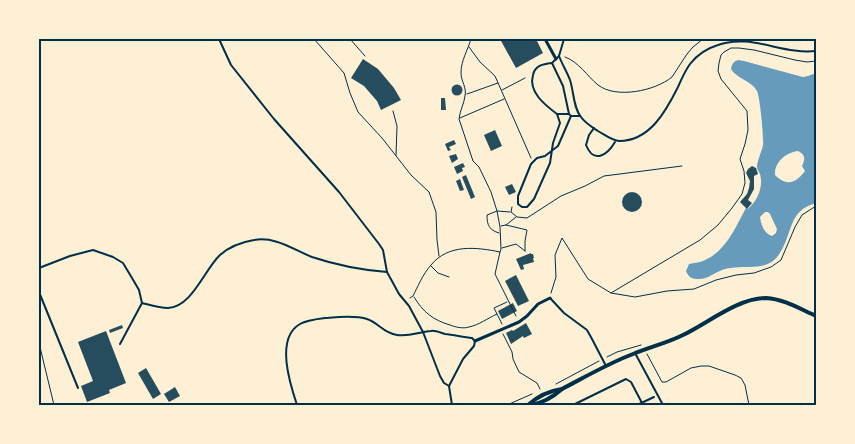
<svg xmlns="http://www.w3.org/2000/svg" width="855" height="444" font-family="Figtree,sans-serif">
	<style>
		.water { fill: #669bbc; fill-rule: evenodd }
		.building { fill: #264d5e }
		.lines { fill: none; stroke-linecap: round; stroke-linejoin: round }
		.path { stroke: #003049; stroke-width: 1 }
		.service { stroke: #003049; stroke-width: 2 }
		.pedestrian { stroke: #003049; stroke-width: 3 }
		.minor { stroke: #003049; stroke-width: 4 }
		.neatline { fill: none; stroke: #003049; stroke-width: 2 }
	</style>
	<rect width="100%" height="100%" fill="#fdf0d5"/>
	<path class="water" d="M738,60L744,61L803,77L808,76L816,73V203C786,211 794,236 777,257C764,273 740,263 722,270C714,273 707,280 697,279C691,279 688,276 686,271L689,264C692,263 697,263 700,262C725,254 735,228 746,208L748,209C753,204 757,199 759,193C761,187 762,181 760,174C759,172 757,169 757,167C757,161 762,151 763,145C764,138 760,97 757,91C752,81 737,79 731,69C732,64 733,62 738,60ZM798,151C806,155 805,159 802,166L805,171C796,183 787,187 775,175C774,162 787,152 798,151ZM765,212H768L770,214L777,229L776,233L772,236C764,233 761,225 760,217Z"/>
	<g class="building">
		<path d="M500,39H536L543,53L516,68Z"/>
		<path d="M363,59L378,69L394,88L401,100L381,110L377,101L364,86L351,78Z"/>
		<circle cx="457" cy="90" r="5.5"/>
		<path d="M441,98H445L446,110H441Z"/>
		<path d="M495,130L502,146L491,151L484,135Z"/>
		<path d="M454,140L456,144L449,147L451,150L448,151L445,144Z"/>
		<path d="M456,154L458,159L452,163L449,156Z"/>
		<path d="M463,163L465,167L462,168L463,171L457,174L454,167Z"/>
		<path d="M752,166L756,168L758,174L754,176V189L748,200L752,203L747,209L740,202L747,194L749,188L750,181L746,173L748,169Z"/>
		<path d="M466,175L475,197L471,199L462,177Z"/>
		<path d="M460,179L464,190L460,191L456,181Z"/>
		<path d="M512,184L516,192L509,195L505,187Z"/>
		<circle cx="632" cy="202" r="10"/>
		<path d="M531,253V254H533L534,258H533L534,262L523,265L524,269L521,270L516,259Z"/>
		<path d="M516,275L529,301L518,306L505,281Z"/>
		<path d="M513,303L517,311L502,319L498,311Z"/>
		<path d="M526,323L532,334L524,338L523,336L511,344L506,333L512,330L513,331Z"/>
		<path d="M122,325L123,328L110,333L109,330Z"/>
		<path d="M106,331L126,383L109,390L110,393L87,402L81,386L93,381L78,342Z"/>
		<path d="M146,368L161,394L153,399L138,373Z"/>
		<path d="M175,387L180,396L169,402L164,394Z"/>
	</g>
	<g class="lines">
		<g class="path">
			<path d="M314,39L344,73L350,93L358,112L382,138L411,175L429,192L436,212L437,240L439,256"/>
			<path d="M350,39L365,56"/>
			<path d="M471,39C468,50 461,60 461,73C461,81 467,88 465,96C464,104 460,110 459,119L473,161L479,167L491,192L497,211L500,227L501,249L500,252"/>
			<path d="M469,47L480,62L495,76L531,158"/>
			<path d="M565,57C579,62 587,76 598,85C616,99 655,91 672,77L687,54L693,47L703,39"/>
			<path d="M502,90L525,78"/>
			<path d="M467,94L498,83"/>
			<path d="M393,111L397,126L396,155"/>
			<path d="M460,118L504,99"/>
			<path d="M512,207L511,212L517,217L527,218L561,196L585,186L604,176L682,166"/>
			<path d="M506,225L527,230L525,241V251"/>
			<path d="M501,226L506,225L516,217"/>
			<path d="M499,233C489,230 487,225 487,215L497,211L510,212"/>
			<path d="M502,248L516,244L525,251"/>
			<path d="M431,266L438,273L449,277"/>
			<path d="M551,293L556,277L555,255L562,238L588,279L611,293L635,297L667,291L694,289L716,280L736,275L754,273L771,267L781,260L795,227L802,215L816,206"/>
			<path d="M611,293L700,240L718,225L732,208L742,194L745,183L744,171L740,159L745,144L748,130L747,111L721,79L718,71L719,63L721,55L724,52L731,48H739L754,50L795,60L807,62L816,61"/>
			<path d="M414,297C423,312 433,320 450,325C455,327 463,329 469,327C479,325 488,318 497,314L494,308L507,302"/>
			<path d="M410,298L413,296C418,286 423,274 431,265C448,244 476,247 500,252L495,274L516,316"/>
			<path d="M497,314L502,324"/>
			<path d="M503,334L512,352L513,359L519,372L537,383L540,389"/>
			<path d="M39,343L54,405"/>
			<path d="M647,354L662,382H666L691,368L701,366H709L735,375L741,378L745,385L749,405"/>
			<path d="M607,357L617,352L641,345"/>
			<path d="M556,384L599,361"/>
			<path d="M507,405L532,394"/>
		</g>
		<g class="service">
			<path d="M219,39L231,65L274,119L339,192L379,244L383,250L387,272L399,294L409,306L423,332L440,376L444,383L449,386"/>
			<path d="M564,39L559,56L552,63L563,86L569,114L571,116H580"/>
			<path d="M559,56C562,64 567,72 570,80C574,92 573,107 581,117C585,123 592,127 598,131C605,135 611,140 619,141C650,141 666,111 678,87C681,80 685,71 690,64C697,55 708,48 718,45C750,33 783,55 816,51"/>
			<path d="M552,63C544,64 535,65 533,75C528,92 545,105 557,114H568"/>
			<path d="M557,114L560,123L553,143L550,163L534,199L527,207H522L518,204V196L531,164L537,158L545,156L558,146L571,116"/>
			<path d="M594,128L589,135L586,145C594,165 608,154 615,142"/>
			<path d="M39,268L70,256L93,250L113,257L123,263L132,278L139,290L142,303L120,344"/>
			<path d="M39,292L78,388"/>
			<path d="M550,298L564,313L587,330L592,339L606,366"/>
			<path d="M142,303C150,305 160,308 168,308C192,307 204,270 220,255C229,247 242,242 254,240C275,236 294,250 312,257C336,265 361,270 387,272"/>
			<path d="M635,353L663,405"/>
			<path d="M297,405C290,384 275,338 300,324C307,320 317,319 325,318C338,317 355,315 367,319C379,323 383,333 397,335C410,337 418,332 431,331C435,330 441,333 445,334C454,335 463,337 472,338L475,341L474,346L463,359L449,386L452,405"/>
			<path d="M573,405L626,379L631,382L642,403"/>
			<path d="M637,405L654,397"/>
		</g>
		<g class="pedestrian">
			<path d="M545,39L556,59"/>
			<path d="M475,341L519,322L527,316L538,304L550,298"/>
		</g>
		<g class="minor">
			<path d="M528,405C538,396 548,391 562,389"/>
			<path d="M531,405C543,403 553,397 562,389C585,377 609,363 633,354C650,347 667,343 683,335C708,323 738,298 766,298C784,299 800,309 816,316"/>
		</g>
	</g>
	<rect width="855" height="444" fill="none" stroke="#fdf0d5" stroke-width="80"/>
	<rect x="40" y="40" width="775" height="364" class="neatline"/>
</svg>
